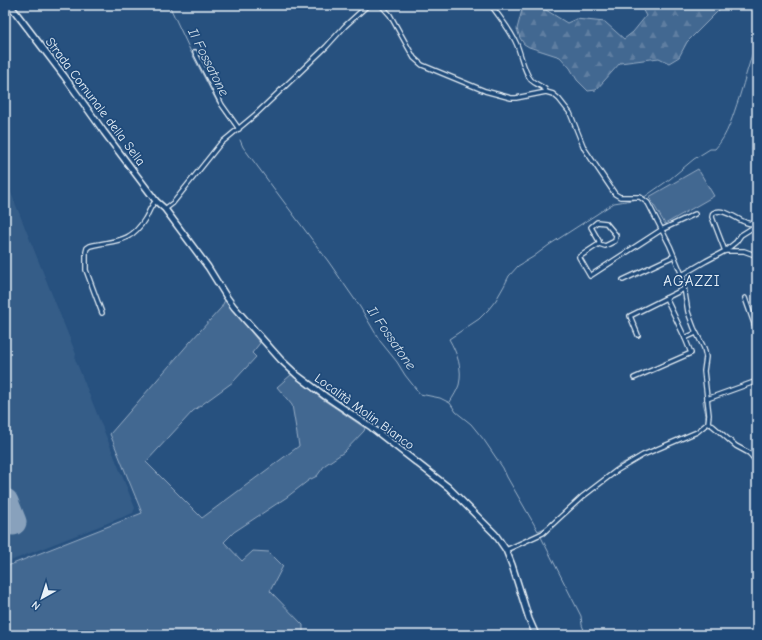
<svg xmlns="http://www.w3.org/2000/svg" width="762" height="640" font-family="'Comic Neue',sans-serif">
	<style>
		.built { fill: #355d88 }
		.grass { fill: #436891; stroke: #96acc4 }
		.forest { fill: url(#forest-firs); stroke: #96acc4 }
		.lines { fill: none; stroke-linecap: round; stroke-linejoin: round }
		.stream { stroke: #9db3c9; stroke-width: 1 }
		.taxiway { stroke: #88a1bc; stroke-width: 11 }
		.runway { stroke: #88a1bc; stroke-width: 27 }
		.street-casing { stroke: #e8f1f8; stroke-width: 6 }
		.secondary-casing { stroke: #e8f1f8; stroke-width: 8 }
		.street { stroke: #1f4a7a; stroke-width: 3.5 }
		.secondary { stroke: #1f4a7a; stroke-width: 5 }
		.labels { text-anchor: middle; stroke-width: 3.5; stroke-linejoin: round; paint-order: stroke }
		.street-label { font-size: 13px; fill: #e8f1f8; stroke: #1f4a7a }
		.water-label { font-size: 14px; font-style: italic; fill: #d5e2ec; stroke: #1f4a7a }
		.quarter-label { font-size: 15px; letter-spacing: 1px; fill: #e8f1f8; stroke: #1f4a7a }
	</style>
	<defs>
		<pattern id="forest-firs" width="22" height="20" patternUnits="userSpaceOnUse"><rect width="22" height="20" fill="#436891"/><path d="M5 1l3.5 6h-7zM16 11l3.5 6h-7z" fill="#5e7ea1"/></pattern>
	</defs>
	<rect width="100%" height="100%" fill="#27517f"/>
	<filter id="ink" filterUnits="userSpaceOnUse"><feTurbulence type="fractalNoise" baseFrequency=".025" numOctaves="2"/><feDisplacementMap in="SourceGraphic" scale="8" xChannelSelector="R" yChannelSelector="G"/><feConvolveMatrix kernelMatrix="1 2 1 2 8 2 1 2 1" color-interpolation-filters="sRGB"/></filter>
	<g filter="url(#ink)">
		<path class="built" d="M5,178L76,354L75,359L135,508L133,513L5,563Z"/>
		<g class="grass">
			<path d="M698,169L714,196L665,224L649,197Z"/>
			<path d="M225,300L260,343L252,353L256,357L233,382L193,411L146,462L202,518L299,446L292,405L277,387L292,374L322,399L365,428L364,431L344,452L325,465L317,476L309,480L287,497L234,532L224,542L242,561L253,551L269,552L283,566L270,591L303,625V635H5V567L142,513L110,434L190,342L221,308Z"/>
		</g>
		<path class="forest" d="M529,5H538L567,23L576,19L605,22L624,39L633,32L646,16L640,5H724L687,42L679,57L669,63L659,58L620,63L596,90L588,91L577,80L570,68L560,57L529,47L524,44L520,38L517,29L522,10Z"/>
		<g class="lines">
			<g class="stream">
				<path d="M169,5L190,50L217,102L234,126"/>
				<path d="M240,140L243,147L319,249L328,261L360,307L380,341L397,362L405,375L416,389L420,394L440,398L450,403L456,412L471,424L484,440L503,468L507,477L538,531L547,527"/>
				<path d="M643,198L670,179L694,159L710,149H715C728,135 733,115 739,98C745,79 750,59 757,41"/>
				<path d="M450,402C453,397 457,391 459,385C463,369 457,353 449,339L479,319L488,310L496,300L504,286L509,276L518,266L533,257L549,245L614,203L638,199"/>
				<path d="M705,424C708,416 704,409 703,401L705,399"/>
				<path d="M604,478L619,465L639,455"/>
				<path d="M541,537L581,616L582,625L586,635"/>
			</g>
			<path class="taxiway" d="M5,512L8,511"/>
			<path class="runway" d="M5,502L13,522"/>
			<defs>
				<g id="street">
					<path d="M381,5L390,15L414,58L422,65L485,91L511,98H516L546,92L553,94L559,99L570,113L584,148L615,194L620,197H640L648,203L670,246L682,275L688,312L694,328L704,348L706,357L704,371L709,415L708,423L697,432L643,455L616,471L582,497L543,533L506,550"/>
					<path d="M491,5C500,18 511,30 517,45C521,55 524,72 531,80C535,84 540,85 545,89L546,92"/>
					<path d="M195,52L222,105L239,129"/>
					<path d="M165,209L173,203L220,144L256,114L326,47L345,26L368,5"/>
					<path d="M597,222L606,223L616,235L615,241L605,246L599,244V241L591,227Z"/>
					<path d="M757,223C742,228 727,205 713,213L712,217L725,251L736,242L741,235L757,225"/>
					<path d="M599,244L579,257L590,276L661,230L695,214"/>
					<path d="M682,275L706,261L725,251H744L755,255L757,258"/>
					<path d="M623,280L674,256"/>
					<path d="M666,298L685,338"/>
					<path d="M745,298L757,332"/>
					<path d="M102,313L86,270V252L87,248L90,246L94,245C118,240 131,242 145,219C149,213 150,206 156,201"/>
					<path d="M638,335L630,316L684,289"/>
					<path d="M634,378L691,353L685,338L696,333"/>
					<path d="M707,399L757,381"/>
					<path d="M708,423L713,426L736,446L749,453L757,462"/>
				</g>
				<path id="secondary" d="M10,5L64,76L104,132L156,201L165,209L208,267L226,296L234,307L281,360L297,375L325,396L371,427L448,487L495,534L506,550L512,565L529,619L536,635"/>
			</defs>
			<use href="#street" class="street-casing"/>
			<use href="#secondary" class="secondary-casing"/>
			<use href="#street" class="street"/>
			<use href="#secondary" class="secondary"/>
		</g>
	</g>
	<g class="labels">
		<g class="street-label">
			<text transform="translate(96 101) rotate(53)" y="5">Strada Comunale della Sella</text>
			<text transform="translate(365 411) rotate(36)" y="5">Località Molin Bianco</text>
		</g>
		<g class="water-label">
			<text transform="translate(209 62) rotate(63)" y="5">Il Fossatone</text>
			<text transform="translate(392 338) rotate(55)" y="5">Il Fossatone</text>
		</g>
		<g class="quarter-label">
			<text x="692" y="286">AGAZZI</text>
		</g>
	</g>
	<rect width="762" height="640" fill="none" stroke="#1f4a7a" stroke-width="20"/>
	<rect x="10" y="10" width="742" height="620" fill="none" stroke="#e8f1f8" stroke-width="1.5" filter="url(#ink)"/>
	<g transform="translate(42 598) rotate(219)" stroke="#1f4a7a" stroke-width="3" paint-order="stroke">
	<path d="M0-3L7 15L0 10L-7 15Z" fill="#e8f1f8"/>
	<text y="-6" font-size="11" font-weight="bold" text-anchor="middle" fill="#e8f1f8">N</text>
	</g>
</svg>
